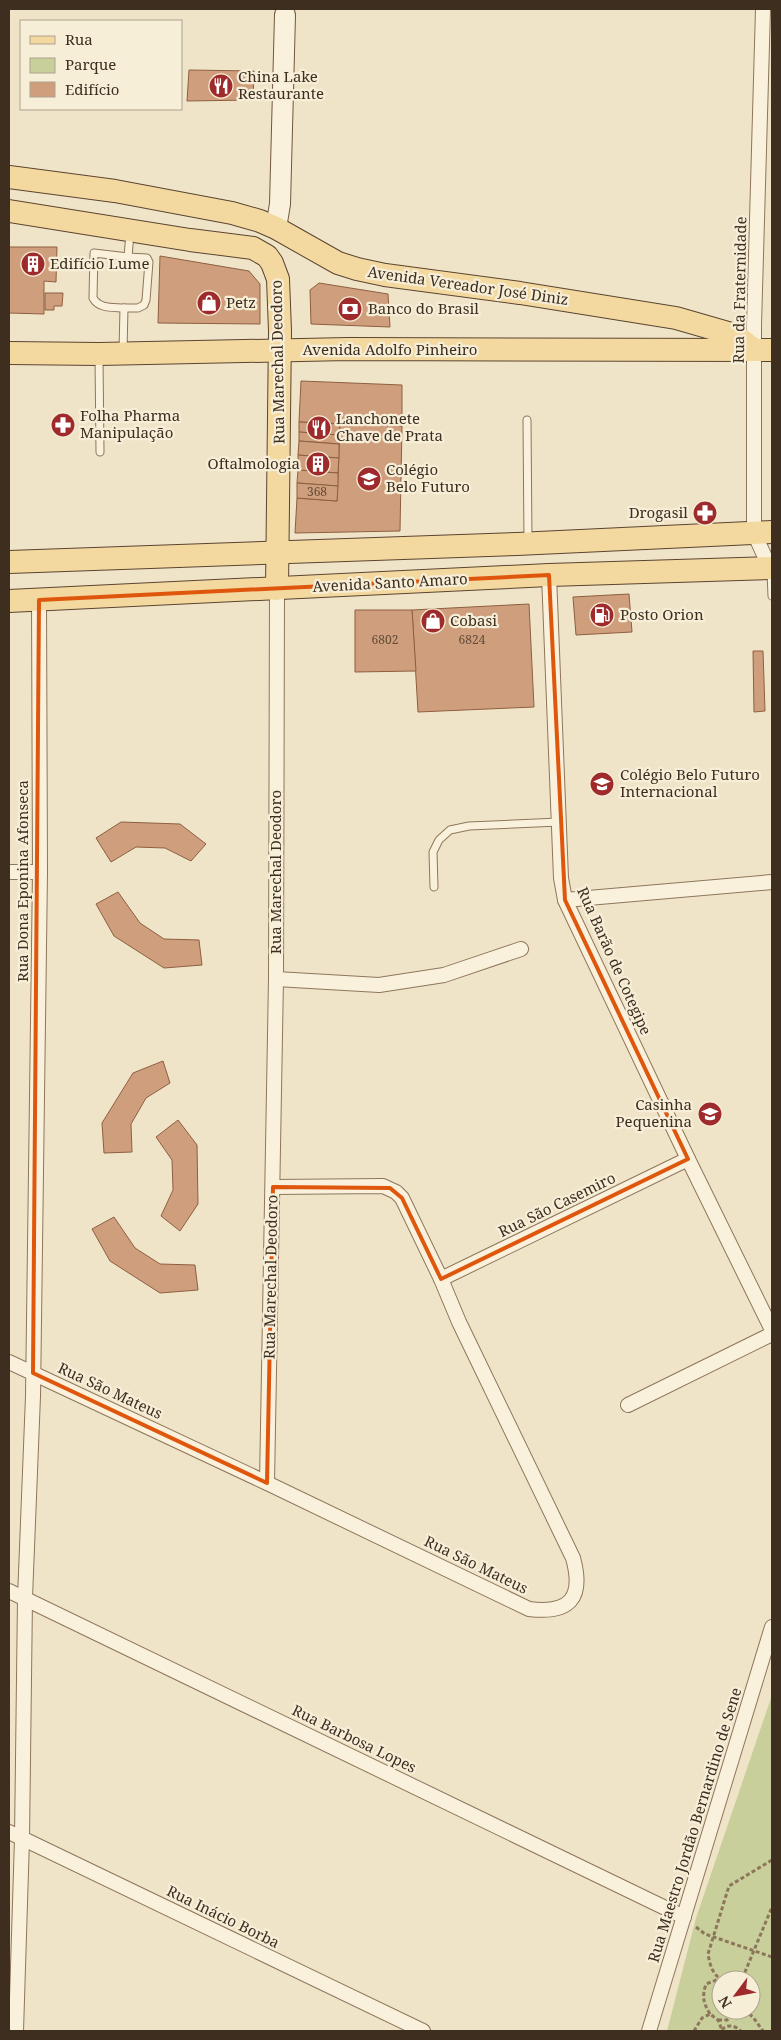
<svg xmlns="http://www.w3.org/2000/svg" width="781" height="2040" font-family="'Noto Serif',serif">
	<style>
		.green { fill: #c9cf9b; fill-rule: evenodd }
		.building { fill: #cf9f7d; stroke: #8d5f41 }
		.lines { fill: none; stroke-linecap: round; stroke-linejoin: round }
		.lane-casing { stroke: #8d765c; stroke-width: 9 }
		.street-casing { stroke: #8d765c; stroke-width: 16 }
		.secondary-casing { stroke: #6f573f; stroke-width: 22 }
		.primary-casing { stroke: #5b4430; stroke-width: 24 }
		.path { stroke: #8d765c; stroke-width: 3; stroke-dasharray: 4 2.5; stroke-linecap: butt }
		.lane { stroke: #faf1dc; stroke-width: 7 }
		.street { stroke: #faf1dc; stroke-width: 14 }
		.secondary { stroke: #faf1dc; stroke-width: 20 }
		.primary { stroke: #f3d9a0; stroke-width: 22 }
		.marked { fill: none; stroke: #df570d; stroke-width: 4; stroke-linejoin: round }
		.labels { text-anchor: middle; stroke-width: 4.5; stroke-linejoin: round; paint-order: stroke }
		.number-label { font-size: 12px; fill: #624a37 }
		.poi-label { font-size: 15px; fill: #3d2e20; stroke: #f7eed8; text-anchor: start }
		.street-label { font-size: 15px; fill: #3d2e20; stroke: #f7eed8 }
	</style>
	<rect width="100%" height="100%" fill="#f0e4c8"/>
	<path class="green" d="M772,1695V2031H667L696,1918ZM721,1980H751V2010H721Z"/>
	<g class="building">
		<path d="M189,70L254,71L253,100L187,101Z"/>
		<path d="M9,247H57L56,282L44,281V314L9,313Z"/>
		<path d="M160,256L249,271L260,284V324L158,323Z"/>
		<path d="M319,283L388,294L390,327L311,324L310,290Z"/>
		<path d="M45,293H63L62,306H54V310H45Z"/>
		<path d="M301,381L402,385V426L299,422Z"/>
		<path d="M299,422L340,424L339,435L299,432Z"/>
		<path d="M340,424L402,426L400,531L295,533L297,498L337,501Z"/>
		<path d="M299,432L339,435V444L299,441Z"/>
		<path d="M299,441L339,444V458L298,455Z"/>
		<path d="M298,455L339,458L338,473L298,470Z"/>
		<path d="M298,470L338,473V486L297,483Z"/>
		<path d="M297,483L338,486L337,501L297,498Z"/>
		<path d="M629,594L632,632L576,635L573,597Z"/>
		<path d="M529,604L534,707L418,712L412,610Z"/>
		<path d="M355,610H412L416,671L355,672Z"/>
		<path d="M753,651H763L765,711L754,712Z"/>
		<path d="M121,822L180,824L206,844L191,861L165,848L136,847L111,862L96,838Z"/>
		<path d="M118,892L140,923L164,939L199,940L202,965L164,968L114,936L96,904Z"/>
		<path d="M163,1061L170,1083L146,1098L131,1124L132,1152L104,1153L102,1123L133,1073Z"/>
		<path d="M178,1120L197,1145L198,1204L180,1231L161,1216L173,1190L172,1160L156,1137Z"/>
		<path d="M114,1217L135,1248L160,1264L195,1265L198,1290L160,1293L110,1261L92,1229Z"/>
	</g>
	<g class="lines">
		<defs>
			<g id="lane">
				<path d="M124,308C113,307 99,309 93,298L94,253L128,257"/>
				<path d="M123,351L124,308H138L144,305L146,300L149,262L147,258L128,257L130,233"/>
				<path d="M99,357L100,452"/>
				<path d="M527,420L528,541"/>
				<path d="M771,572L772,596"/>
				<path d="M434,887L433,852L439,840L450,830L469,826L559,822"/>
			</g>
			<g id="street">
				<path d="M763,9L754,325V533L770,568"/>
				<path d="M549,575L561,878L565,900L688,1159L772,1330"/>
				<path d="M9,872H40"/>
				<path d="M565,900L772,882"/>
				<path d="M276,979L379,985L444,975L521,949"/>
				<path d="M441,1279L688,1159"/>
				<path d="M9,1362L267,1483L529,1609C570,1614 584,1598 573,1558L459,1322L441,1279L402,1198L396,1192L383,1186L273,1187"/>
				<path d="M628,1405L772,1334"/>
				<path d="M267,1483L276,979L277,589"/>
				<path d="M9,1591L684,1917"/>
				<path d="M9,1832L423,2031"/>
				<path d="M16,2031L22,1839L25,1598L33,1396L40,872L39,600"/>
				<path d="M649,2031L772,1627"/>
			</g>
			<path id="secondary" d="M276,228L280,204L285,15"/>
			<g id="primary">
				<path d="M9,177L115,191L232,213L260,221L276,228L338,263L357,269L385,275L520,293L676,318L735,335L755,350"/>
				<path d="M9,211L190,240L253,248L267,256L272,263L278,279L280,331L277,589"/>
				<path d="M9,353L99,354L348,349L772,350"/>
				<path d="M9,562L517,544L772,532"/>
				<path d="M9,601L549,575L772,568"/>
			</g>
		</defs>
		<use href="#lane" class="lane-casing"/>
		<use href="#street" class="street-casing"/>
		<use href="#secondary" class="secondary-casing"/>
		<use href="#primary" class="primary-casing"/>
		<g class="path">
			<path d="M696,1927L705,1934L772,1957"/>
			<path d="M724,1980C713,1977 710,1965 708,1954L729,1886L772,1860"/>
			<path d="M734,1980L745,1972L772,1907"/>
			<path d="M744,2010L753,2017L763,2031"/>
			<path d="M710,2014C703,2003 702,1996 706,1984L719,1979"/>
			<path d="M718,2020H727L734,2014V2010"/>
			<path d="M722,2030C728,2023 735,2026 741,2031"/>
			<path d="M694,2031L702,2018L710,2014L718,2020L722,2030"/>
		</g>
		<use href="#lane" class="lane"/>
		<use href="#street" class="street"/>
		<use href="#secondary" class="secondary"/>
		<use href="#primary" class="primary"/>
	</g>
	<path class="marked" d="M549,575L565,900L688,1159L441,1279L402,1198L390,1188L273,1187L267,1483L33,1373L39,600Z"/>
	<defs>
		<symbol id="restaurant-disc" viewBox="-11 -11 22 22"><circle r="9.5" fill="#9e2a2b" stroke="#f7eed8"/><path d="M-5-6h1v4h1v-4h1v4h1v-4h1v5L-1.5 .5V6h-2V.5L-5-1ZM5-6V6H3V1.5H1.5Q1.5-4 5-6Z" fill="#fff"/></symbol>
		<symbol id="building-disc" viewBox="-11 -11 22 22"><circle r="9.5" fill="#9e2a2b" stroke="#f7eed8"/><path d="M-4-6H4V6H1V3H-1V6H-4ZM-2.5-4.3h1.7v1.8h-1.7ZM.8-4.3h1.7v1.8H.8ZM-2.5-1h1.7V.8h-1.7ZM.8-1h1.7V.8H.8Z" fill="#fff"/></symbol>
		<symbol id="shop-disc" viewBox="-11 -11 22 22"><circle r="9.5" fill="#9e2a2b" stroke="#f7eed8"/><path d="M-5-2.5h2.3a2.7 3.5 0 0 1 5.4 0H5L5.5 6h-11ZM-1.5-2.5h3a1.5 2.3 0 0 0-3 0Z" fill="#fff"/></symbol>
		<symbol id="bank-disc" viewBox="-11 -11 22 22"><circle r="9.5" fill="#9e2a2b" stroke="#f7eed8"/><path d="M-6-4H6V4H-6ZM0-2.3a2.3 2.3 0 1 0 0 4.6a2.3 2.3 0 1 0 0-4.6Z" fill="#fff"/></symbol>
		<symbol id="pharmacy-disc" viewBox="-11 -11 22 22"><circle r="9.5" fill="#9e2a2b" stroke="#f7eed8"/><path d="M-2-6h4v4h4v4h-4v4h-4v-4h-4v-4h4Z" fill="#fff"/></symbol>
		<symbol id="school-disc" viewBox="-11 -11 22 22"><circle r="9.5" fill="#9e2a2b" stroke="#f7eed8"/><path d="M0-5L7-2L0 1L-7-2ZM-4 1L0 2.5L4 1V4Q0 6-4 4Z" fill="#fff"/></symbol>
		<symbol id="fuel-disc" viewBox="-11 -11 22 22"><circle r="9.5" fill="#9e2a2b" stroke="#f7eed8"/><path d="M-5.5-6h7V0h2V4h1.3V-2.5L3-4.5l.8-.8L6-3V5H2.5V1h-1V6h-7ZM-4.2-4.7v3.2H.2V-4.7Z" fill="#fff"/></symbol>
	</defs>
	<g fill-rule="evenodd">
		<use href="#restaurant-disc" x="207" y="72" width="28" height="28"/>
		<use href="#building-disc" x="19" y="250" width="28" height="28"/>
		<use href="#shop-disc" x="195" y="289" width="28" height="28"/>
		<use href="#bank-disc" x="336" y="295" width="28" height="28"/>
		<use href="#pharmacy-disc" x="49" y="411" width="28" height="28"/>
		<use href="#restaurant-disc" x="305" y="414" width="28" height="28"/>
		<use href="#building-disc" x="304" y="450" width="28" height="28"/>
		<use href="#school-disc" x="355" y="465" width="28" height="28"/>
		<use href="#pharmacy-disc" x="691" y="499" width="28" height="28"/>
		<use href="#fuel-disc" x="588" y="601" width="28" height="28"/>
		<use href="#shop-disc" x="419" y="607" width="28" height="28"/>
		<use href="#school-disc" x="588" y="770" width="28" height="28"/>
		<use href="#school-disc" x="696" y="1100" width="28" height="28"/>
	</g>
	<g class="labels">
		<g class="number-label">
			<text x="317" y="496">368</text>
			<text x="385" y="644">6802</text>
			<text x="472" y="644">6824</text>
		</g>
		<g class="poi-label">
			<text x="238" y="82">China Lake<tspan x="238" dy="17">Restaurante</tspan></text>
			<text x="50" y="269">Edifício Lume</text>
			<text x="226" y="308">Petz</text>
			<text x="368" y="314">Banco do Brasil</text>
			<text x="80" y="421">Folha Pharma<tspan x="80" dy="17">Manipulação</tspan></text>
			<text x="336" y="424">Lanchonete<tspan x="336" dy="17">Chave de Prata</tspan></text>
			<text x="300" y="469" text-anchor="end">Oftalmologia</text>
			<text x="386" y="475">Colégio<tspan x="386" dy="17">Belo Futuro</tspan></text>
			<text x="688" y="518" text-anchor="end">Drogasil</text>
			<text x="620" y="620">Posto Orion</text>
			<text x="450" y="626">Cobasi</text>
			<text x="620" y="780">Colégio Belo Futuro<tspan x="620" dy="17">Internacional</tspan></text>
			<text x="692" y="1110" text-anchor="end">Casinha<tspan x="692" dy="17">Pequenina</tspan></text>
		</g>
		<g class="street-label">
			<text transform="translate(468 286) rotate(8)" y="5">Avenida Vereador José Diniz</text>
			<text transform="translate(740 290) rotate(-89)" y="5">Rua da Fraternidade</text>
			<text x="390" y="355">Avenida Adolfo Pinheiro</text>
			<text transform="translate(278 362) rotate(-91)" y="5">Rua Marechal Deodoro</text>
			<text transform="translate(390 583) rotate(-3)" y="5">Avenida Santo Amaro</text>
			<text transform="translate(276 872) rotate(-90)" y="5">Rua Marechal Deodoro</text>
			<text transform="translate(23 881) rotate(-90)" y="5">Rua Dona Eponina Afonseca</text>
			<text transform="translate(614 961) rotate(66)" y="5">Rua Barão de Cotegipe</text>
			<text transform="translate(557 1205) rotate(-26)" y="5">Rua São Casemiro</text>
			<text transform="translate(271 1277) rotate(-89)" y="5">Rua Marechal Deodoro</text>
			<text transform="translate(110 1391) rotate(25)" y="5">Rua São Mateus</text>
			<text transform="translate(476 1565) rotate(26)" y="5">Rua São Mateus</text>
			<text transform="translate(354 1739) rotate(26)" y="5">Rua Barbosa Lopes</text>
			<text transform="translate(695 1825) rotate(-73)" y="5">Rua Maestro Jordão Bernardino de Sene</text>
			<text transform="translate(223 1917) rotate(26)" y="5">Rua Inácio Borba</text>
		</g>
	</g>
	<rect width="781" height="2040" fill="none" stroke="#3d2e20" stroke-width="20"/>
	<rect x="20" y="20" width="162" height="90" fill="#f7eed8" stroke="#ada18e"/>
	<rect x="30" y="36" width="25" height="8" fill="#f3d9a0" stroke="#ada18e"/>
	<text x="65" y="45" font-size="15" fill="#3d2e20">Rua</text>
	<rect x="30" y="58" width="25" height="15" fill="#c9cf9b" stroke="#ada18e"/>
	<text x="65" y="70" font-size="15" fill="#3d2e20">Parque</text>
	<rect x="30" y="82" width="25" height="15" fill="#cf9f7d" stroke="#ada18e"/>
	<text x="65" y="95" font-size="15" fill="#3d2e20">Edifício</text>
	<g transform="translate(736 1995) rotate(238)"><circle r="24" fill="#f7eed8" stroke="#ada18e"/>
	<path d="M0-4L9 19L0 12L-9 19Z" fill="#9e2a2b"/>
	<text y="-8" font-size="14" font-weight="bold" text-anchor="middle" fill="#3d2e20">N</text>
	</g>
</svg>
